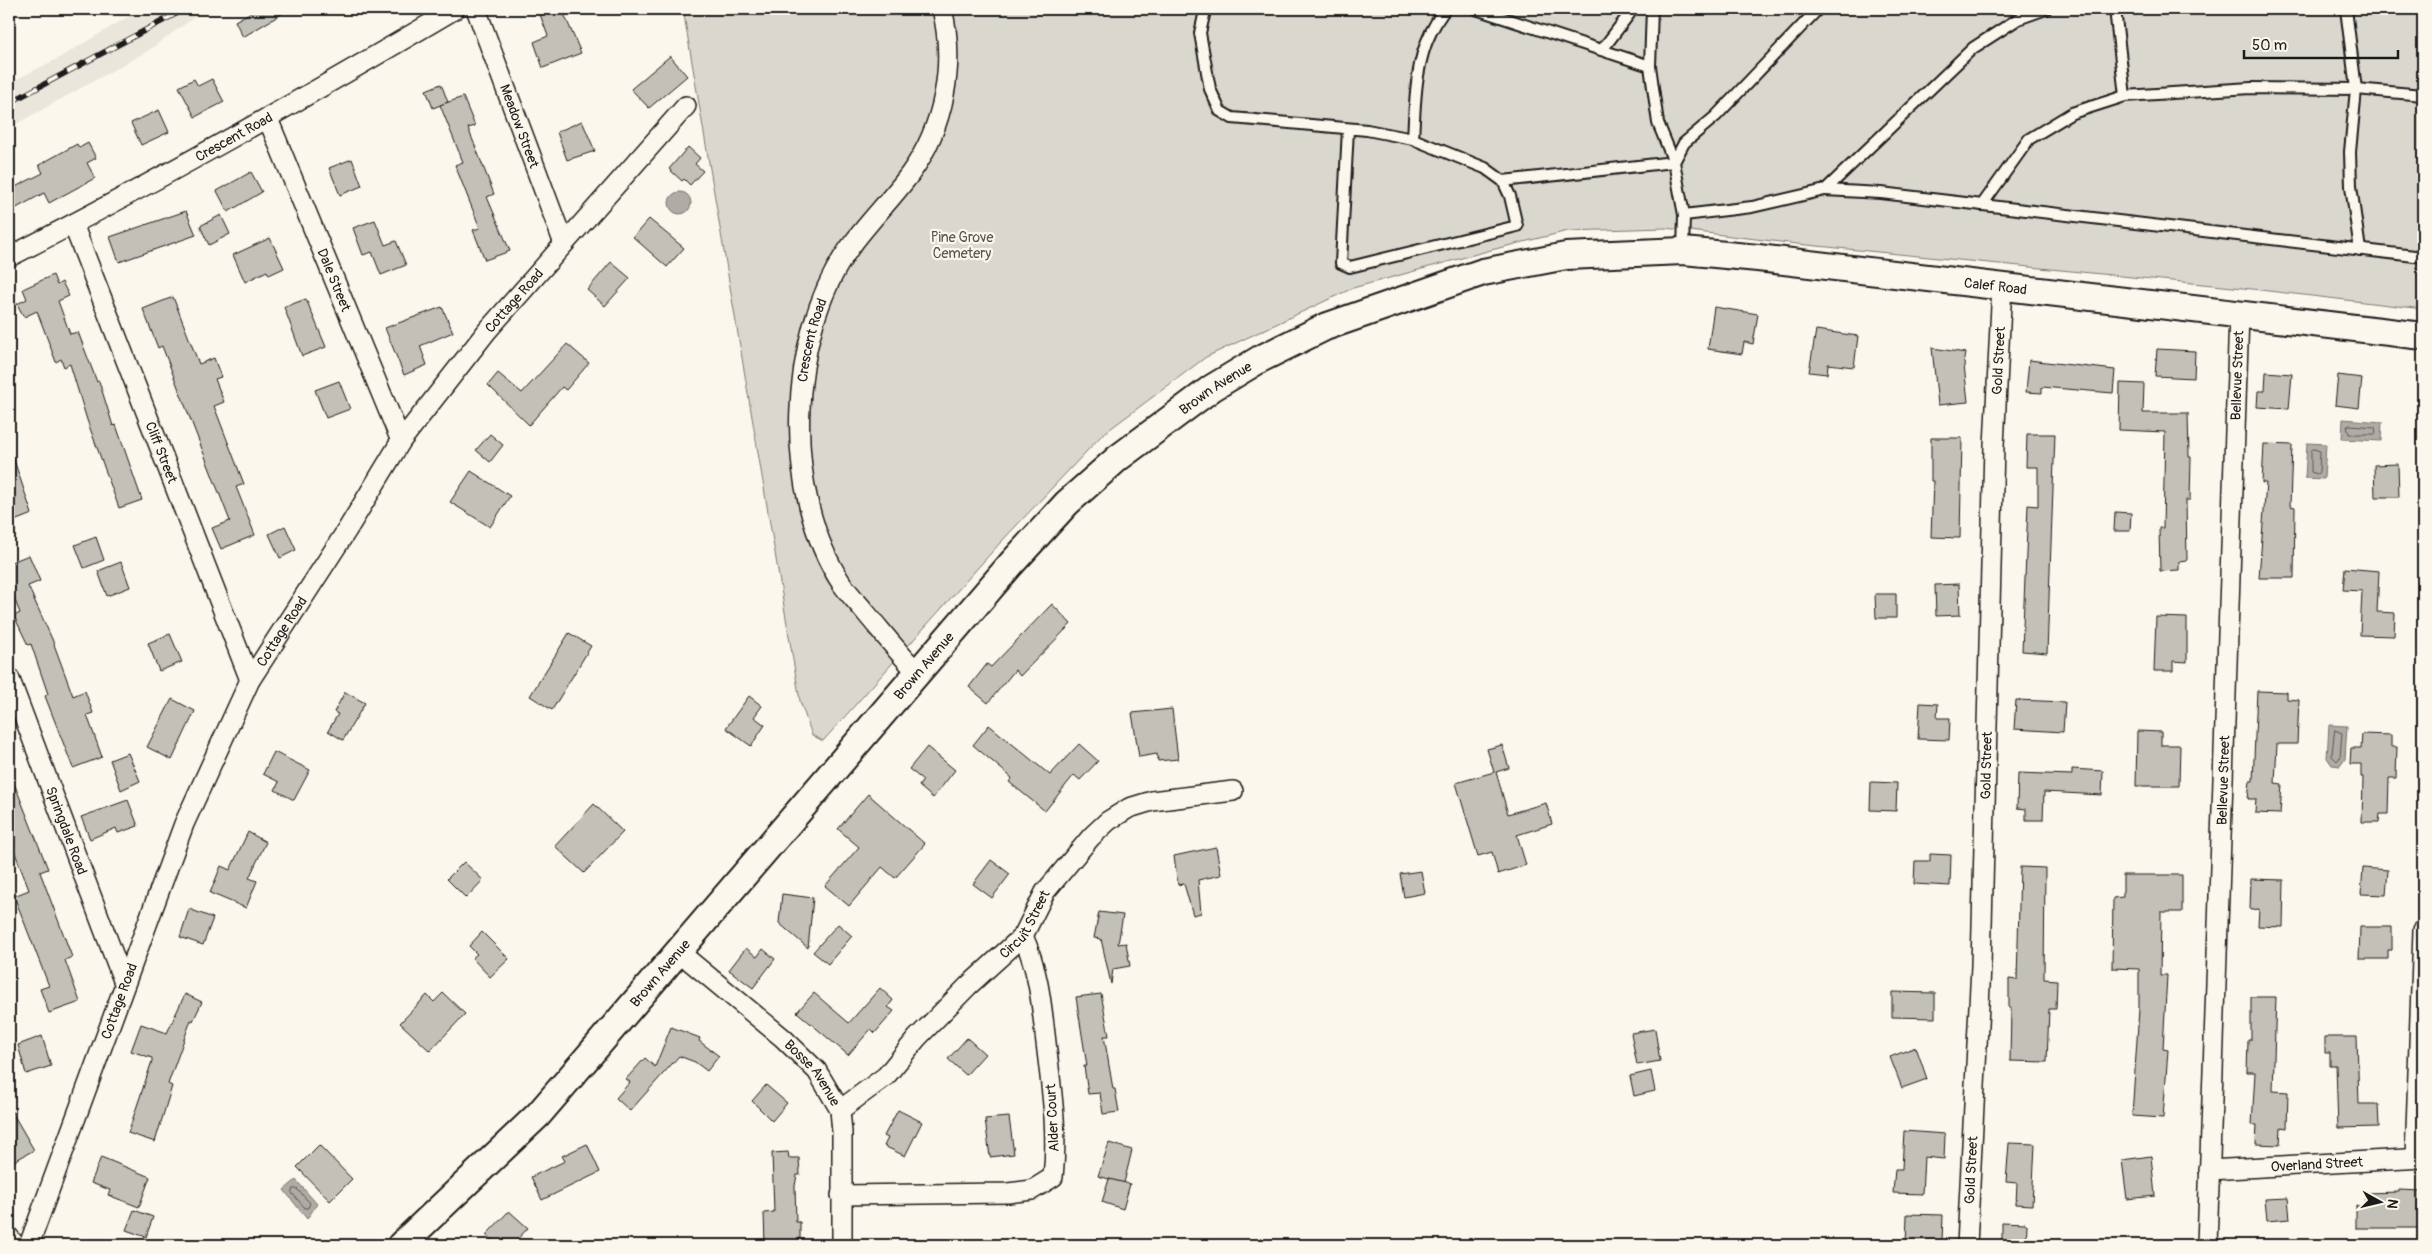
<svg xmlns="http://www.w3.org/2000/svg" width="2432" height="1254" font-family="Pangolin,sans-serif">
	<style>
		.built { fill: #eae6dc }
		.green { fill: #dad7ce; stroke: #7b7a75 }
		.water { fill: #afaca5; stroke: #74726e }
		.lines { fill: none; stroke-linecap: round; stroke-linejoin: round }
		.shore { stroke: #575653; stroke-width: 1 }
		.building { fill: #c3c0b8; stroke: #1c1c1c }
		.lane-casing { stroke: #1c1c1c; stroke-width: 14 }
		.street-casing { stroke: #1c1c1c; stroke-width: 22 }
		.secondary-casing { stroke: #1c1c1c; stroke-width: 30 }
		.lane { stroke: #fbf7ec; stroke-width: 10 }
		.street { stroke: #fbf7ec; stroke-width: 19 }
		.secondary { stroke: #fbf7ec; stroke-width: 26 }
		.rail-casing { stroke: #1c1c1c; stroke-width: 5.5 }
		.rail { stroke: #fbf7ec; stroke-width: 4; stroke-dasharray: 11; stroke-linecap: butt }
		.labels { text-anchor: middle; stroke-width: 4.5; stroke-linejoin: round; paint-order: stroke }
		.street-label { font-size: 14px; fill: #1c1c1c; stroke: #fbf7ec }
		.park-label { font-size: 14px; fill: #555451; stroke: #fbf7ec }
	</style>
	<rect width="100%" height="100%" fill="#fbf7ec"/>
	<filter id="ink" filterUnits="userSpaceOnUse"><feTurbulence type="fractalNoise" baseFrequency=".02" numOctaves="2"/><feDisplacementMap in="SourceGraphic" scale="10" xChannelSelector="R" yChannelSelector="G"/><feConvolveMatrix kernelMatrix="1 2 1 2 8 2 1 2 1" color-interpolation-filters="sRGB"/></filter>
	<g filter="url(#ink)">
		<path class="built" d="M141,9H206L146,52L9,128V83L57,59Z"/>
		<path class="green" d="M683,9H2423V309L2243,288L1797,244L1665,228L1568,231L1491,250L1353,288L1206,357L1102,435L1000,543L823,741L812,735L800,701Z"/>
		<g class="water">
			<circle cx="680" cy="203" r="11"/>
			<path d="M2343,419L2382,422L2381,441L2342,439Z"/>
			<path d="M2307,443L2326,444L2324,479L2305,478Z"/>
			<path d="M2329,725L2347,726L2345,759L2340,766L2332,765L2327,758Z"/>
			<path d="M296,1180L317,1204L307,1219L284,1190Z"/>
		</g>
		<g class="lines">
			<g class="shore">
				<path d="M2350,425L2375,427L2376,434H2349L2347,427Z"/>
				<path d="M2314,449L2320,451L2319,472L2317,474L2311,472V451Z"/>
				<path d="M2335,730L2342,733L2340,757L2337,761L2332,756Z"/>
				<path d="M293,1189H297L310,1203L308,1208H305L292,1193Z"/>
			</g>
		</g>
		<g class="building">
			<path d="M257,9H290L243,37L235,21Z"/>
			<path d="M538,9H562L581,53L543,68L534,42L548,36Z"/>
			<path d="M670,56L687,76L649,108L631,89Z"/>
			<path d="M194,79L198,86L212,79L224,102L195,117L179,87Z"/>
			<path d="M441,84L448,102L433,108L426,90Z"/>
			<path d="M463,97L475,126L468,128L494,194L487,197L510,251L485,260L473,230L480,228L455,165L463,162L440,105Z"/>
			<path d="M159,110L169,132L141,145L131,123Z"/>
			<path d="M582,121L595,151L567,160L557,132Z"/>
			<path d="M88,143L96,158L87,163L95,178L49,203L44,193L9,212V190L43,173L39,165L77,144L79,148Z"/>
			<path d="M688,147L700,158L695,164L703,171L690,185L684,179L682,181L669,169Z"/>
			<path d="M352,159L362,186L340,195L329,168Z"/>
			<path d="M251,172L262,192L228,212L217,191Z"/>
			<path d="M186,211L196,235L119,262L110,237Z"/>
			<path d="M221,215L230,234L209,245L200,226Z"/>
			<path d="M649,219L684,248L667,267L633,237Z"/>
			<path d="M375,220L385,245L396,241L406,265L381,275L372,252L363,255L353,228Z"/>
			<path d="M270,238L284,268L269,275L267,271L245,282L233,255Z"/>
			<path d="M611,262L630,278L605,306L587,290Z"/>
			<path d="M53,275L57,285L62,282L69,296L58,301L70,334L78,332L97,382L99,381L113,426L116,425L142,500L119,508L87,420L70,364L64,367L61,359L56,362L37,311L24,317L17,304L27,299L23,289Z"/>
			<path d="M173,297L199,364L214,358L221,377L215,379L224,402L214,406L244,484L236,487L255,535L221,549L212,528L230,521L162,346L158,348L143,309Z"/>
			<path d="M306,299L326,347L302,356L284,307Z"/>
			<path d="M442,307L453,332L420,346L427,365L404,375L385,328Z"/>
			<path d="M1714,307L1758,314L1753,344L1744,342L1742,354L1708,349Z"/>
			<path d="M1816,330L1858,336L1854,367L1828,364L1827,374L1809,372Z"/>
			<path d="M567,344L589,363L566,390L562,387L529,425L488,385L498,373L522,393Z"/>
			<path d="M1932,348L1966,353L1964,365L1968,402L1938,405Z"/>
			<path d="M2157,349L2195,351L2194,378L2155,376Z"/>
			<path d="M2029,360L2115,370L2113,393L2042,387V393L2026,392Z"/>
			<path d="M2266,372L2292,374L2289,409L2257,407L2258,391H2265Z"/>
			<path d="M2338,375L2362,378L2359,408L2335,405Z"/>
			<path d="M339,381L350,409L326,418L315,390Z"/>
			<path d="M2120,383L2144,384L2143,413H2188L2189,457H2191L2190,500H2186L2187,561L2179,562V570L2160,571L2159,528H2163L2165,432L2119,430Z"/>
			<path d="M490,434L503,445L490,462L476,450Z"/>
			<path d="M2027,434H2055L2047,653L2022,651L2028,505L2038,506V467H2026Z"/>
			<path d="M1931,438H1962L1960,538L1931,537L1933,481H1931Z"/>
			<path d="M2264,444L2292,445L2290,506L2295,507L2294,578H2259L2266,483H2262Z"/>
			<path d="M12,454L32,514L9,523V455Z"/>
			<path d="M2398,464L2399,497H2375L2374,465Z"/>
			<path d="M471,471L510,496L490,527L450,502Z"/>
			<path d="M2115,512L2131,513L2130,531H2114Z"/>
			<path d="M285,526L296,550L280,558L269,534Z"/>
			<path d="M96,537L104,560L84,568L75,545Z"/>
			<path d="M29,555L40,581L28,586L52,639L73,696L85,691L93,713L87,715L102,757L73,768L45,696L48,694L31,644L28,645L14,616L20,613L9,585V563Z"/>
			<path d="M121,562L130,587L107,596L98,571Z"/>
			<path d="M2345,568L2379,571L2377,612L2395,613L2394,636L2360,635L2362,591L2343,590Z"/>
			<path d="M1959,584L1960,615L1936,616L1935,585Z"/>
			<path d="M1875,594H1896V618H1876Z"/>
			<path d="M1052,604L1071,624L1020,676L1015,670L988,703L969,687L987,664L991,667Z"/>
			<path d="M2156,617L2187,618V662L2173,661V671H2154Z"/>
			<path d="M569,633L591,646L552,710L530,696Z"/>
			<path d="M170,634L182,662L159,671L148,643Z"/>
			<path d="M2257,691L2287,692V699L2299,700L2297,744H2277L2275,783L2282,784L2280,814L2255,813L2256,799H2248L2250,781H2253Z"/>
			<path d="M345,692L365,703L343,740L328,731L338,714L334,712Z"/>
			<path d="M749,696L762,706L754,717L765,725L751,746L726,728Z"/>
			<path d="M172,699L195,711L172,760L147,747Z"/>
			<path d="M2016,700L2065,702L2063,732L2014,729Z"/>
			<path d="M1920,703L1938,704L1937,718H1950L1949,740L1918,739Z"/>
			<path d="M1172,709L1178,759L1158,761L1157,754L1139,757L1132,713Z"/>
			<path d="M989,725L1050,775L1079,744L1098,761L1080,780L1074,775L1045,811L1009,782L1012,778L973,745Z"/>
			<path d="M2137,731L2161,732V745H2180L2179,786H2136Z"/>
			<path d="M2362,734L2391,735V747H2397L2396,778H2389L2388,814H2380L2379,822H2362L2363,777H2361V764H2350L2351,748H2361Z"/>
			<path d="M1502,745L1509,768L1496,772L1508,814L1546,803L1552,824L1517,835L1526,865L1498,874L1492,852L1478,856L1456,783L1494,772L1487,749Z"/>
			<path d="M927,747L955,770L933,798L919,786L923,780L909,769Z"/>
			<path d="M274,752L310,770L294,800L275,790L279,782L263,774Z"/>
			<path d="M128,753L140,781L121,790L110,760Z"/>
			<path d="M2072,769L2103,771L2102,795L2044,792L2043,820H2026V809L2017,808L2018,773L2072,775Z"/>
			<path d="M10,773L48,869L40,872L72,957L65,960L80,1002L49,1013L40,989L49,986L14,896L29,890L9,837V774Z"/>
			<path d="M1871,782L1897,783L1896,811L1870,810Z"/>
			<path d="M868,794L925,844L895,878L882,867L849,906L825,886L859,847L838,829Z"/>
			<path d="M128,800L138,826L118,833L116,828L90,839L81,817Z"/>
			<path d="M594,804L623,832L584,873L555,846Z"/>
			<path d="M248,832L266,842L249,878L257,881L246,908L210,893L221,866L230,870Z"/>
			<path d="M1216,847L1221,875L1198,880L1201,913L1193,915L1184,884L1178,885L1174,856Z"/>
			<path d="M1930,854L1951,855L1950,886L1914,884L1915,861H1930Z"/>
			<path d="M991,860L1010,874L992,898L973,884Z"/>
			<path d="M464,862L483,880L466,898L447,879Z"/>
			<path d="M2020,867L2045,868L2044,979L2057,980L2056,1009H2049L2047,1062L2010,1061L2011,1008H2009V979L2017,980Z"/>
			<path d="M2363,868L2388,870L2386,895L2361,894Z"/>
			<path d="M1421,871L1425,893L1404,897L1400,874Z"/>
			<path d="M2123,875H2182V912H2161L2160,975H2167L2163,1049L2168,1050L2163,1118L2132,1116L2139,1009V969L2112,968L2113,898L2123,897Z"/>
			<path d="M2251,879L2284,880L2283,927L2258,926L2259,909L2250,910Z"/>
			<path d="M782,894L813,898L808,948L779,923Z"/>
			<path d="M189,909L213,918L203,945L180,937Z"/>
			<path d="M1099,912L1123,915L1118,944L1126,943L1130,966L1113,969L1111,984L1101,939L1094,938Z"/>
			<path d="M838,924L852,936L828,964L813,952Z"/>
			<path d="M2360,927H2392V950H2388V959H2359Z"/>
			<path d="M482,932L509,959L490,977L472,958L477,954L469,946Z"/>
			<path d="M746,948L757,957L763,949L775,959L753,988L729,970Z"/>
			<path d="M880,988L893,1000L888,1007L894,1011L875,1033L871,1029L848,1055L797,1012L814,993L849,1023Z"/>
			<path d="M1892,992L1935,993V1018L1892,1017Z"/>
			<path d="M443,993L465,1014L430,1051L400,1023L427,995L434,1002Z"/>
			<path d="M185,994L202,1002L193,1021L191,1020L168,1084L172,1086L155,1142L128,1133L152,1061V1058L131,1051L141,1024L167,1033Z"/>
			<path d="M1101,994L1109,1036H1104L1113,1089H1115L1119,1112L1103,1114L1100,1093L1088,1094L1084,1066H1087L1076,997Z"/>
			<path d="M2251,997H2276L2273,1091L2288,1092L2287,1128L2281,1127L2280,1145L2256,1144L2257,1125H2252L2255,1072H2247L2248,1040H2251Z"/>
			<path d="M671,1027L700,1038L699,1041L719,1056L707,1071L695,1062L679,1056L630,1111L616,1098L630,1082L626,1079L645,1058L655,1067Z"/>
			<path d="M1655,1029L1660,1061L1637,1065L1631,1033Z"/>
			<path d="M42,1036L51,1066L26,1074L18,1045Z"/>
			<path d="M2325,1037H2357L2359,1104H2378L2379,1127L2338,1128L2336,1065H2330V1053H2325Z"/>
			<path d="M967,1038L985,1054L966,1075L948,1059Z"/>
			<path d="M1916,1047L1927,1079L1902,1088L1890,1057Z"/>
			<path d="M1651,1071L1655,1091L1634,1096L1630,1076Z"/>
			<path d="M766,1085L787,1103L772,1121L752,1101Z"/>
			<path d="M9,1107L34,1150L9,1164Z"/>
			<path d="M898,1110L922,1122L905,1156L884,1146L888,1138L884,1136Z"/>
			<path d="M1009,1117L1014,1154L990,1157L985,1119Z"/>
			<path d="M1904,1131L1945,1134L1944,1159L1924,1157L1922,1194L1893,1193L1895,1169H1902Z"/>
			<path d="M1109,1143L1132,1150L1124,1183L1098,1176Z"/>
			<path d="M2009,1143L2035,1144L2032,1205L2016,1204L2017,1183L2006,1182Z"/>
			<path d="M587,1144L600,1172L542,1200L531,1177L565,1161L562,1156Z"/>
			<path d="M319,1145L352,1179L330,1201L297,1167Z"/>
			<path d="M788,1152L789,1158H799L800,1175H797L795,1186L796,1222H800V1245H765L764,1213L774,1212L772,1153Z"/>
			<path d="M2151,1156L2155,1196L2127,1199L2122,1160Z"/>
			<path d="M101,1157L150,1177L139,1207L108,1195L110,1190L91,1183Z"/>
			<path d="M1109,1179L1130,1184L1123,1209L1102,1202Z"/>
			<path d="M2399,1190L2423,1191V1228H2356V1206H2365V1193L2399,1192Z"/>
			<path d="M2288,1198L2290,1219L2267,1221L2265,1199Z"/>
			<path d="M134,1210L153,1217L146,1237L126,1230Z"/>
			<path d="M509,1211L528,1228L512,1245H497L486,1235Z"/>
			<path d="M1907,1214L1943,1215L1942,1241H1927V1245H1906Z"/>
			<path d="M2002,1222L2025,1223L2027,1225L2026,1245H2002Z"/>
		</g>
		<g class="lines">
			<defs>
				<g id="lane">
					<path d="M1208,9L1205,11L1200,33L1210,89L1220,111L1232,118L1367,130L1413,139L1485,168L1503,181L1510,196L1517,226L1350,267L1341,263L1348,129"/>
					<path d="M1476,9L1650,66"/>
					<path d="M1818,9L1716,116L1684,143L1674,162L1684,215L1752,207L1825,190L1973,48L2018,19L2046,9"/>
					<path d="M2115,9L2125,96"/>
					<path d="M2346,9L2356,89L2350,152L2351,186L2360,250"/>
					<path d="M1602,50L1633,9"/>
					<path d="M1413,139C1415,104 1415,64 1431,32C1435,24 1440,16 1445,9"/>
					<path d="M1503,181L1674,162L1658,123L1650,66L1652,9"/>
					<path d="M1825,190L1881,193L2423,257"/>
					<path d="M1982,205L2029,139L2072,113L2125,96L2251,88L2356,89L2423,95"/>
					<path d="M1683,251L1684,215"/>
				</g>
				<g id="street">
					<path id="s1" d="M476,9L564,244"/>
					<path id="s2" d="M268,119L401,441"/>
					<path id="s3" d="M73,224L250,680"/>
					<path id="s4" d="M9,257C161,180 308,96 455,9"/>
					<path id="s5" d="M918,673C899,654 883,633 866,613C858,603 849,594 842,584C782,494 787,337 848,250C867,223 891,200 910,174C944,127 956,65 942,9"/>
					<path id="s6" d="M9,677L124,983"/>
					<path id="s7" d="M679,952L783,1038L817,1071L840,1110L842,1132V1245"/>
					<path id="s8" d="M840,1110L886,1076L917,1038L968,986L1023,936L1045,892L1091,837L1108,821L1129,808L1152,801L1233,791"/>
					<path d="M2415,1158L2423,930"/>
					<path id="s9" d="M2209,1170L2423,1158"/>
					<path d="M841,1195L1008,1193L1032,1190L1053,1177C1058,1135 1052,1093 1047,1051C1042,1011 1040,973 1023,936"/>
					<path d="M9,1237L15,1245"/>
					<path id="s10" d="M29,1245L184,824L250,680L347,530L401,441L487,331L686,106"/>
					<path id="s11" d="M1967,1245L1981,966L1994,446L2002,285"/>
					<path id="s12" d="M2207,1245L2239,315"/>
				</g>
				<g id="secondary">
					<path id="s13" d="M401,1245L538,1115L1011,564L1067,503L1118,458L1212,388L1260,359L1325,327L1483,272L1566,256L1683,251L1758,258L2423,336"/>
				</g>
			</defs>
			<use href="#lane" class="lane-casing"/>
			<use href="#street" class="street-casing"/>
			<use href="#secondary" class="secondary-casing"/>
			<use href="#lane" class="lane"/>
			<use href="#street" class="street"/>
			<use href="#secondary" class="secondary"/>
			<defs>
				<path id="rail" d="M9,103L185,9"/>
			</defs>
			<use href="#rail" class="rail-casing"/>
			<use href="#rail" class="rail"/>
		</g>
	</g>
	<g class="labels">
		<g class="street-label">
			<text dy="5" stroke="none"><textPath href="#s1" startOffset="125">Meadow Street</textPath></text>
			<text dy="5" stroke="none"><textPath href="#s4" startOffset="255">Crescent Road</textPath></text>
			<text dy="5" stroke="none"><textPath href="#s2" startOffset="174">Dale Street</textPath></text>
			<text dy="5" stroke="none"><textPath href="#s13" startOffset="1995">Calef Road</textPath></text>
			<text dy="5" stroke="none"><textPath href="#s10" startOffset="1070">Cottage Road</textPath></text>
			<text dy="5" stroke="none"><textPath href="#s5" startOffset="370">Crescent Road</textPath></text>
			<text dy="5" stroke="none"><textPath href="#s11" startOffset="885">Gold Street</textPath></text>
			<text dy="5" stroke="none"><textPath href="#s12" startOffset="870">Bellevue Street</textPath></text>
			<text dy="5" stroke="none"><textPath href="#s13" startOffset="1186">Brown Avenue</textPath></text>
			<text dy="5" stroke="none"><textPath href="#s3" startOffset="245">Cliff Street</textPath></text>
			<text dy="5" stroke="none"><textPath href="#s10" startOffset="665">Cottage Road</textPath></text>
			<text dy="5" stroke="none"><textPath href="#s13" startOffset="781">Brown Avenue</textPath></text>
			<text dy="5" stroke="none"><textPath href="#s11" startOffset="480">Gold Street</textPath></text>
			<text dy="5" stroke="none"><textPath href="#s12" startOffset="465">Bellevue Street</textPath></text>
			<text dy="5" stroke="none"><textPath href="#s6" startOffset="164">Springdale Road</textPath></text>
			<text dy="5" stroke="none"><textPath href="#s8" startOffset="264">Circuit Street</textPath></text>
			<text dy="5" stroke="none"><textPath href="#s13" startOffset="376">Brown Avenue</textPath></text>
			<text dy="5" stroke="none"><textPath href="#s10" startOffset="260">Cottage Road</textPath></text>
			<text dy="5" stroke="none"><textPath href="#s7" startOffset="181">Bosse Avenue</textPath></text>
			<text transform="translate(1052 1118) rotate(-93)" y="5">Alder Court</text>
			<text dy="5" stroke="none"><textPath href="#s9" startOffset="108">Overland Street</textPath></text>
			<text dy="5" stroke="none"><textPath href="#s11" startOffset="75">Gold Street</textPath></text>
		</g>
		<g class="park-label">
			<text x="962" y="242">Pine Grove<tspan x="962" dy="16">Cemetery</tspan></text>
		</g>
	</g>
	<rect width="2432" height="1254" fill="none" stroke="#fbf7ec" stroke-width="30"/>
	<rect x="15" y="15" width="2402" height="1224" fill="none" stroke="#1c1c1c" stroke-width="2" filter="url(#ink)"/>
	<g transform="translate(2380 1202) rotate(98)" stroke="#fbf7ec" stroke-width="4" paint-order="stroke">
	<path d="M0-4L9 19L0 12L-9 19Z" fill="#1c1c1c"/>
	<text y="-8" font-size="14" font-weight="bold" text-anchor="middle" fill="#1c1c1c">N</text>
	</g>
	<path d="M2244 50v8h154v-8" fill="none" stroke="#1c1c1c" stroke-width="2.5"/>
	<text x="2252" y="50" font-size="15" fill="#1c1c1c" stroke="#fbf7ec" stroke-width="4" paint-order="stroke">50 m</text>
</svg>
